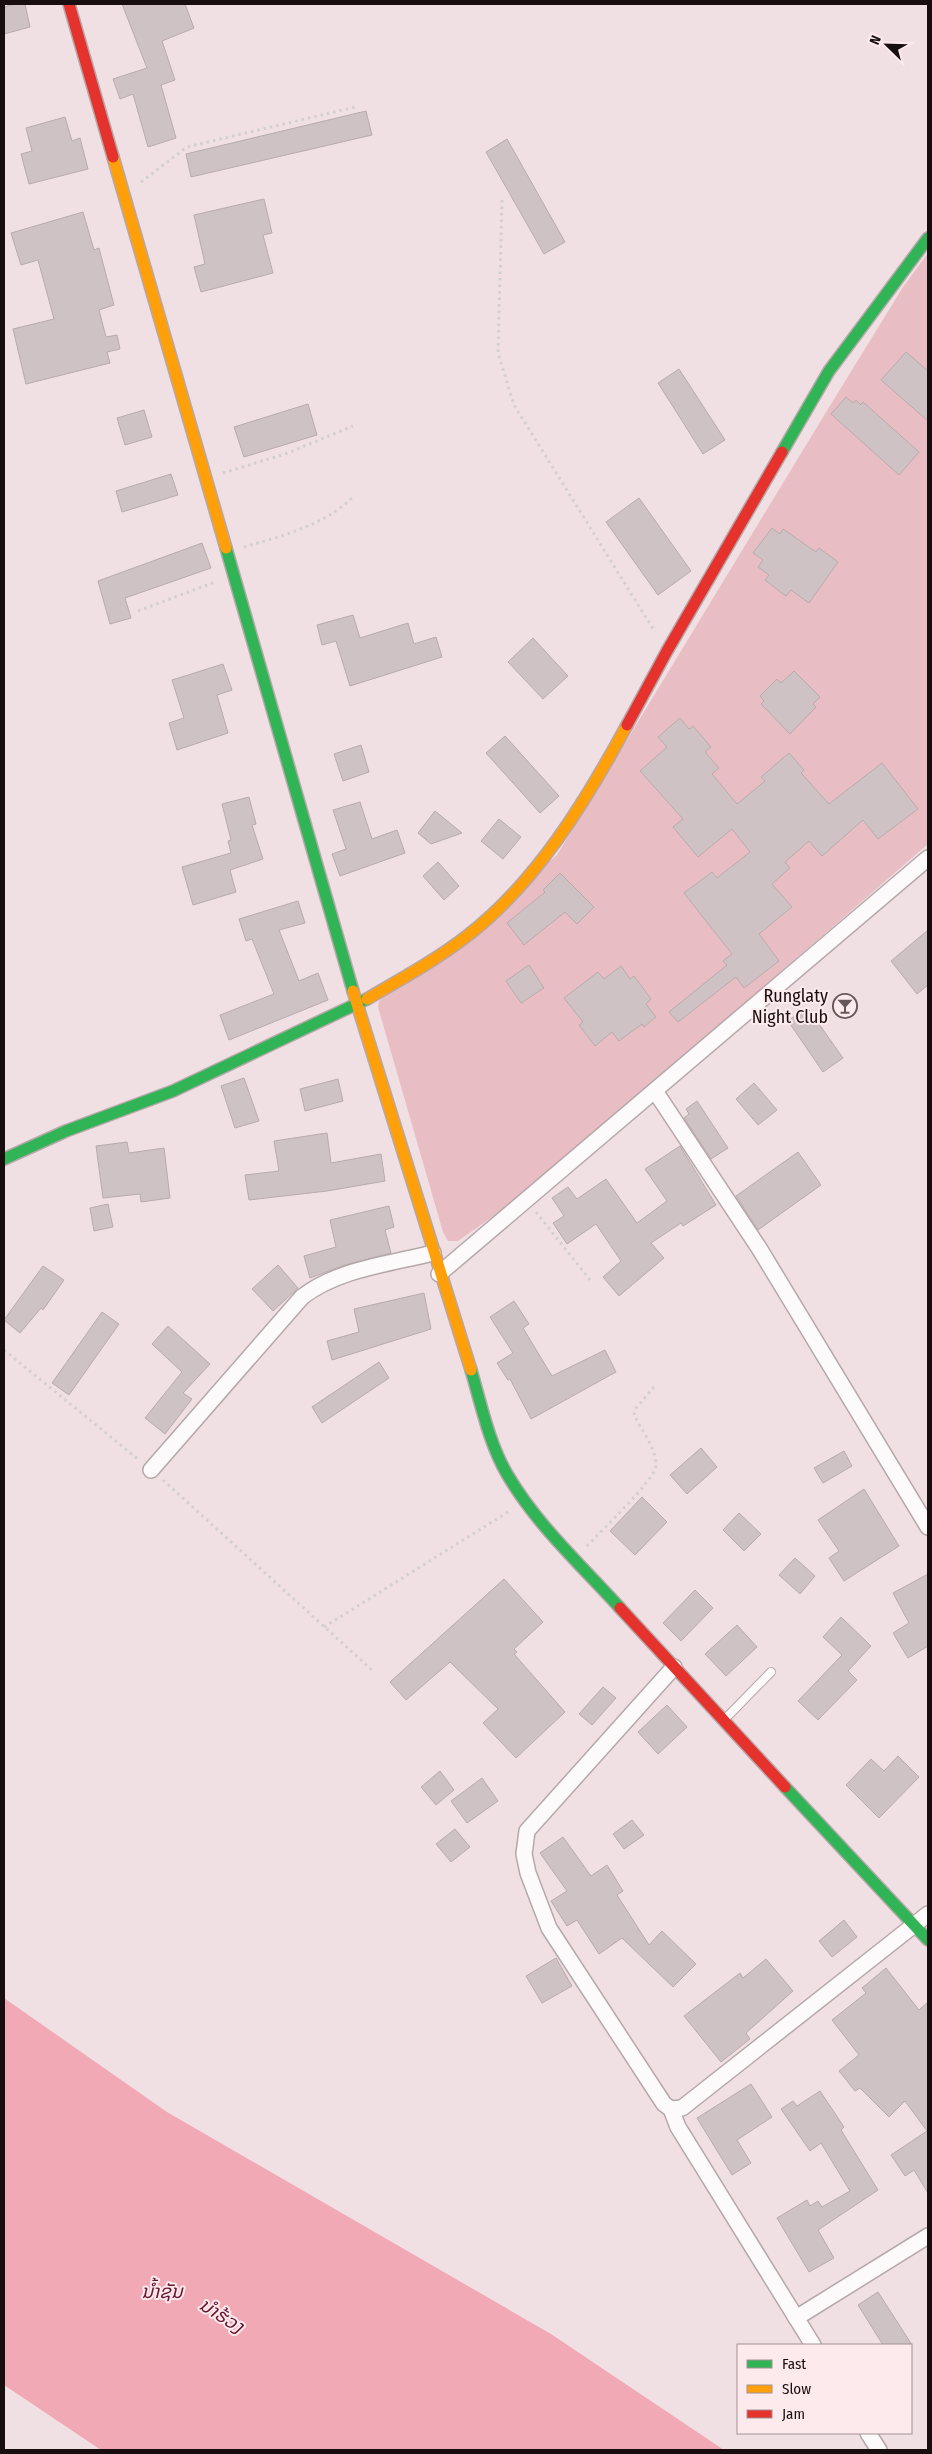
<svg xmlns="http://www.w3.org/2000/svg" width="932" height="2454" font-family="'Fira Sans Condensed','Noto Sans Lao',sans-serif">
	<style>
		.green { fill: #e9bdc4 }
		.water { fill: #f1a9b6 }
		.building { fill: #cfc2c4; stroke: #b8abad }
		.lines { fill: none; stroke-linecap: round; stroke-linejoin: round }
		.lane-casing { stroke: #b5a8aa; stroke-width: 10 }
		.street-casing { stroke: #b5a8aa; stroke-width: 18 }
		.fast-casing { stroke: #b5a8aa; stroke-width: 14 }
		.slow-casing { stroke: #b5a8aa; stroke-width: 14 }
		.jam-casing { stroke: #b5a8aa; stroke-width: 14 }
		.path { stroke: #d3cfcf; stroke-width: 3; stroke-dasharray: 2.5 4; stroke-linecap: butt }
		.lane { stroke: #fdfafb; stroke-width: 8 }
		.street { stroke: #fdfafb; stroke-width: 15 }
		.fast { stroke: #30b455; stroke-width: 11 }
		.slow { stroke: #ff9f0a; stroke-width: 11 }
		.jam { stroke: #e5322d; stroke-width: 11 }
		.labels { text-anchor: middle; stroke-width: 4; stroke-linejoin: round; paint-order: stroke }
		.poi-label { font-size: 18px; fill: #180e10; stroke: #fdeaed; text-anchor: end }
		.water-label { font-size: 19px; font-style: italic; fill: #69152e; stroke: #fdeaed }
	</style>
	<rect width="100%" height="100%" fill="#f1e0e3"/>
	<path class="green" d="M928,253V844L525,1194L458,1241H448L443,1232L378,1007L379,1001L557,855L831,404L903,287Z"/>
	<path class="water" d="M4,1998L167,2112L551,2334L724,2450H101L4,2385Z"/>
	<g class="building">
		<path d="M15,4H25L30,27L4,34V7Z"/>
		<path d="M122,4H185L194,28L162,41L175,80L161,85L176,138L148,147L133,94L120,99L113,79L147,68Z"/>
		<path d="M366,111L372,135L191,177L186,154Z"/>
		<path d="M65,117L72,141L80,138L88,169L29,184L21,154L32,151L26,128Z"/>
		<path d="M507,139L565,242L544,254L486,152Z"/>
		<path d="M264,199L272,233L263,235L273,273L201,292L194,267L205,264L194,215Z"/>
		<path d="M83,212L94,250L99,248L114,305L99,310L106,337L117,335L120,349L107,352L110,363L26,384L13,329L54,319L38,260L21,265L11,233Z"/>
		<path d="M906,352L928,371V421L881,380Z"/>
		<path d="M679,369L725,440L703,454L658,383Z"/>
		<path d="M846,397L853,403L856,400L861,405L863,402L919,452L899,475L831,414Z"/>
		<path d="M308,404L317,435L244,457L234,427Z"/>
		<path d="M144,410L152,437L125,445L117,418Z"/>
		<path d="M171,474L178,495L122,512L116,491Z"/>
		<path d="M639,498L691,571L658,595L606,522Z"/>
		<path d="M772,528L780,534L783,529L816,552L819,548L838,562L809,603L791,590L786,596L765,580L769,575L758,567L763,560L753,553Z"/>
		<path d="M202,543L211,568L125,598L131,618L110,624L98,581Z"/>
		<path d="M353,615L360,638L408,623L414,644L436,637L442,657L350,686L336,641L322,645L317,625Z"/>
		<path d="M533,638L568,676L543,699L508,662Z"/>
		<path d="M223,664L232,690L217,695L228,733L177,750L169,723L184,718L172,680Z"/>
		<path d="M794,671L820,697L813,704L816,707L790,734L761,704L764,701L760,696L777,679L781,683Z"/>
		<path d="M680,718L689,729L693,726L711,747L705,752L719,768L712,774L737,804L765,781L761,777L789,753L804,770L801,773L829,804L882,763L918,809L878,839L863,820L822,856L809,841L785,862L790,868L772,884L792,907L759,934L779,961L744,988L736,977L678,1022L669,1012L727,965L723,961L732,954L684,893L712,872L717,878L750,852L732,829L698,857L673,827L683,819L640,771L667,747L658,737Z"/>
		<path d="M505,736L559,796L540,813L486,753Z"/>
		<path d="M361,745L369,772L343,781L334,754Z"/>
		<path d="M249,797L256,824L252,825L263,859L230,870L236,892L193,905L182,867L231,853L228,841L231,840L222,804Z"/>
		<path d="M360,802L372,839L397,830L405,853L340,876L332,854L346,849L333,810Z"/>
		<path d="M435,811L462,833L431,844L418,833Z"/>
		<path d="M499,819L521,837L503,859L481,841Z"/>
		<path d="M438,862L459,886L444,900L423,876Z"/>
		<path d="M560,873L594,907L577,924L565,912L524,945L507,923L545,892L543,890Z"/>
		<path d="M298,901L305,923L279,930L299,981L318,973L328,1000L229,1040L220,1015L274,994L252,939L246,941L239,919Z"/>
		<path d="M928,930V985L917,994L891,961Z"/>
		<path d="M529,965L544,988L521,1003L506,981Z"/>
		<path d="M621,966L630,979L634,976L651,999L646,1004L656,1017L644,1027L642,1024L619,1041L612,1032L595,1046L579,1025L583,1022L564,998L598,972L604,979Z"/>
		<path d="M807,1007L843,1058L823,1072L788,1021Z"/>
		<path d="M244,1078L259,1121L235,1128L221,1086Z"/>
		<path d="M338,1079L343,1101L305,1111L300,1089Z"/>
		<path d="M754,1083L777,1110L758,1125L736,1099Z"/>
		<path d="M697,1101L728,1148L711,1159L684,1118L689,1114L686,1109Z"/>
		<path d="M327,1133L331,1163L381,1154L385,1181L327,1191L249,1200L245,1175L279,1171L274,1141Z"/>
		<path d="M127,1142L129,1153L164,1148L170,1198L141,1202L140,1194L103,1198L96,1146Z"/>
		<path d="M680,1146L716,1205L683,1226L681,1223L651,1243L664,1258L619,1296L603,1277L621,1261L596,1224L567,1244L553,1223L564,1216L552,1198L568,1187L577,1199L606,1179L637,1223L667,1201L645,1169Z"/>
		<path d="M798,1152L821,1185L758,1230L736,1196Z"/>
		<path d="M108,1204L113,1227L94,1231L90,1208Z"/>
		<path d="M389,1206L394,1227L385,1230L391,1253L345,1265L310,1278L304,1256L336,1247L330,1220Z"/>
		<path d="M278,1265L298,1288L273,1311L252,1289Z"/>
		<path d="M43,1266L64,1280L43,1310L41,1308L20,1333L4,1320Z"/>
		<path d="M424,1293L431,1329L332,1360L327,1341L359,1332L354,1309Z"/>
		<path d="M514,1301L529,1324L523,1328L552,1376L605,1350L616,1372L531,1419L510,1379L508,1380L497,1363L513,1353L490,1317Z"/>
		<path d="M102,1312L119,1324L69,1395L52,1383Z"/>
		<path d="M168,1326L210,1364L183,1393L192,1399L165,1434L145,1418L182,1372L152,1344Z"/>
		<path d="M379,1362L389,1378L322,1423L312,1407Z"/>
		<path d="M701,1448L717,1467L687,1494L670,1475Z"/>
		<path d="M844,1451L852,1466L823,1483L814,1468Z"/>
		<path d="M864,1489L899,1546L844,1581L829,1558L839,1551L818,1520Z"/>
		<path d="M642,1497L667,1522L635,1555L610,1531Z"/>
		<path d="M739,1513L761,1534L744,1551L723,1530Z"/>
		<path d="M795,1558L815,1576L800,1594L779,1575Z"/>
		<path d="M928,1574V1646L908,1658L893,1633L909,1623L893,1593Z"/>
		<path d="M504,1579L543,1622L514,1649L517,1652L514,1654L565,1712L516,1758L483,1723L498,1709L450,1662L406,1700L390,1682Z"/>
		<path d="M695,1590L713,1608L681,1641L663,1623Z"/>
		<path d="M841,1617L871,1646L848,1671L857,1680L818,1720L798,1701L842,1655L823,1637Z"/>
		<path d="M737,1625L757,1647L726,1676L705,1654Z"/>
		<path d="M603,1687L616,1698L592,1725L579,1714Z"/>
		<path d="M667,1705L687,1727L658,1754L638,1732Z"/>
		<path d="M898,1756L919,1777L879,1818L846,1785L871,1759L884,1771Z"/>
		<path d="M440,1771L454,1790L436,1805L421,1787Z"/>
		<path d="M482,1778L498,1801L467,1823L451,1801Z"/>
		<path d="M632,1820L644,1835L624,1849L613,1834Z"/>
		<path d="M455,1829L470,1847L451,1862L436,1844Z"/>
		<path d="M563,1837L591,1876L607,1865L623,1891L617,1895L649,1945L662,1931L696,1964L673,1987L622,1938L599,1954L577,1920L567,1926L551,1901L567,1891L540,1853Z"/>
		<path d="M844,1920L857,1937L832,1957L819,1941Z"/>
		<path d="M556,1958L572,1986L542,2003L526,1976Z"/>
		<path d="M766,1959L793,1991L746,2033L750,2039L721,2062L684,2016L740,1973L743,1978Z"/>
		<path d="M886,1968L919,2010L928,2002V2193L914,2170L905,2176L891,2155L927,2131L905,2101L889,2117L860,2088L855,2091L839,2071L859,2055L832,2020L866,1993L862,1988Z"/>
		<path d="M751,2084L772,2117L737,2140L751,2163L732,2175L697,2118Z"/>
		<path d="M820,2091L844,2127L841,2130L878,2190L818,2230L834,2258L809,2272L777,2218L807,2200L810,2206L818,2201L822,2207L850,2191L821,2143L810,2151L781,2109L793,2101L797,2106Z"/>
		<path d="M878,2292L912,2345H883L858,2305Z"/>
	</g>
	<g class="lines">
		<defs>
			<path id="lane" d="M725,1719L771,1672"/>
			<g id="street">
				<path d="M655,1091L759,1248L928,1527"/>
				<path d="M439,1274L928,858"/>
				<path d="M151,1470L302,1297C338,1269 389,1264 433,1253"/>
				<path d="M674,1667L527,1831L524,1854L528,1873L549,1928L664,2104L671,2109L678,2127L813,2345"/>
				<path d="M671,2109L682,2108L928,1914"/>
				<path d="M796,2318L928,2236"/>
				<path d="M868,2433L879,2450"/>
			</g>
			<g id="fast">
				<path d="M782,452L829,371L928,238"/>
				<path d="M226,548L353,991"/>
				<path d="M4,1159L66,1131L173,1091L367,999"/>
				<path d="M471,1370C481,1404 489,1443 507,1474C536,1524 581,1565 620,1608"/>
				<path d="M785,1787L928,1940"/>
			</g>
			<g id="slow">
				<path d="M113,157L226,548"/>
				<path d="M353,991L471,1370"/>
				<path d="M367,999C401,979 436,960 467,936C536,883 586,801 627,725"/>
			</g>
			<g id="jam">
				<path d="M69,4L113,157"/>
				<path d="M627,725L667,651L782,452"/>
				<path d="M620,1608L785,1787"/>
			</g>
		</defs>
		<use href="#lane" class="lane-casing"/>
		<use href="#street" class="street-casing"/>
		<use href="#fast" class="fast-casing"/>
		<use href="#slow" class="slow-casing"/>
		<use href="#jam" class="jam-casing"/>
		<g class="path">
			<path d="M141,182L187,147L355,107"/>
			<path d="M502,200L498,353L514,405L655,632"/>
			<path d="M223,473L288,453L353,426"/>
			<path d="M244,547C282,536 325,525 353,497"/>
			<path d="M138,611L215,582"/>
			<path d="M536,1212L590,1280"/>
			<path d="M4,1350L139,1460"/>
			<path d="M163,1480L373,1671"/>
			<path d="M587,1546C600,1532 654,1481 656,1466C657,1450 641,1429 634,1415L636,1408L654,1387"/>
			<path d="M324,1627L508,1512"/>
		</g>
		<use href="#lane" class="lane"/>
		<use href="#street" class="street"/>
		<use href="#fast" class="fast"/>
		<use href="#slow" class="slow"/>
		<use href="#jam" class="jam"/>
	</g>
	<defs>
		<symbol id="bar-ring" viewBox="-11 -11 22 22"><circle r="9.5" fill="#fdeaed" stroke="#64585a" stroke-width="1.5"/><path d="M-6-5H6L.8 .8V4.5H3.5V6h-7V4.5H-.8V.8Z" fill="#64585a"/></symbol>
	</defs>
	<g fill-rule="evenodd">
		<use href="#bar-ring" x="831" y="992" width="28" height="28"/>
	</g>
	<g class="labels">
		<g class="poi-label">
			<text x="828" y="1002">Runglaty<tspan x="828" dy="21">Night Club</tspan></text>
		</g>
		<g class="water-label">
			<text x="162" y="2298">ນ້ຳຊັນ</text>
			<text transform="translate(222 2315) rotate(32)" y="7">ນຳ້ຮວງ</text>
		</g>
	</g>
	<rect width="932" height="2454" fill="none" stroke="#180e10" stroke-width="10"/>
	<rect x="737" y="2344" width="175" height="90" fill="#fdeaed" stroke="#a19295"/>
	<rect x="747" y="2360" width="25" height="8" fill="#30b455" stroke="#a19295"/>
	<text x="782" y="2369" font-size="15" fill="#180e10">Fast</text>
	<rect x="747" y="2385" width="25" height="8" fill="#ff9f0a" stroke="#a19295"/>
	<text x="782" y="2394" font-size="15" fill="#180e10">Slow</text>
	<rect x="747" y="2410" width="25" height="8" fill="#e5322d" stroke="#a19295"/>
	<text x="782" y="2419" font-size="15" fill="#180e10">Jam</text>
	<g transform="translate(887 45) rotate(293)" stroke="#fdeaed" stroke-width="4" paint-order="stroke">
	<path d="M0-4L9 19L0 12L-9 19Z" fill="#180e10"/>
	<text y="-8" font-size="14" font-weight="bold" text-anchor="middle" fill="#180e10">N</text>
	</g>
</svg>
